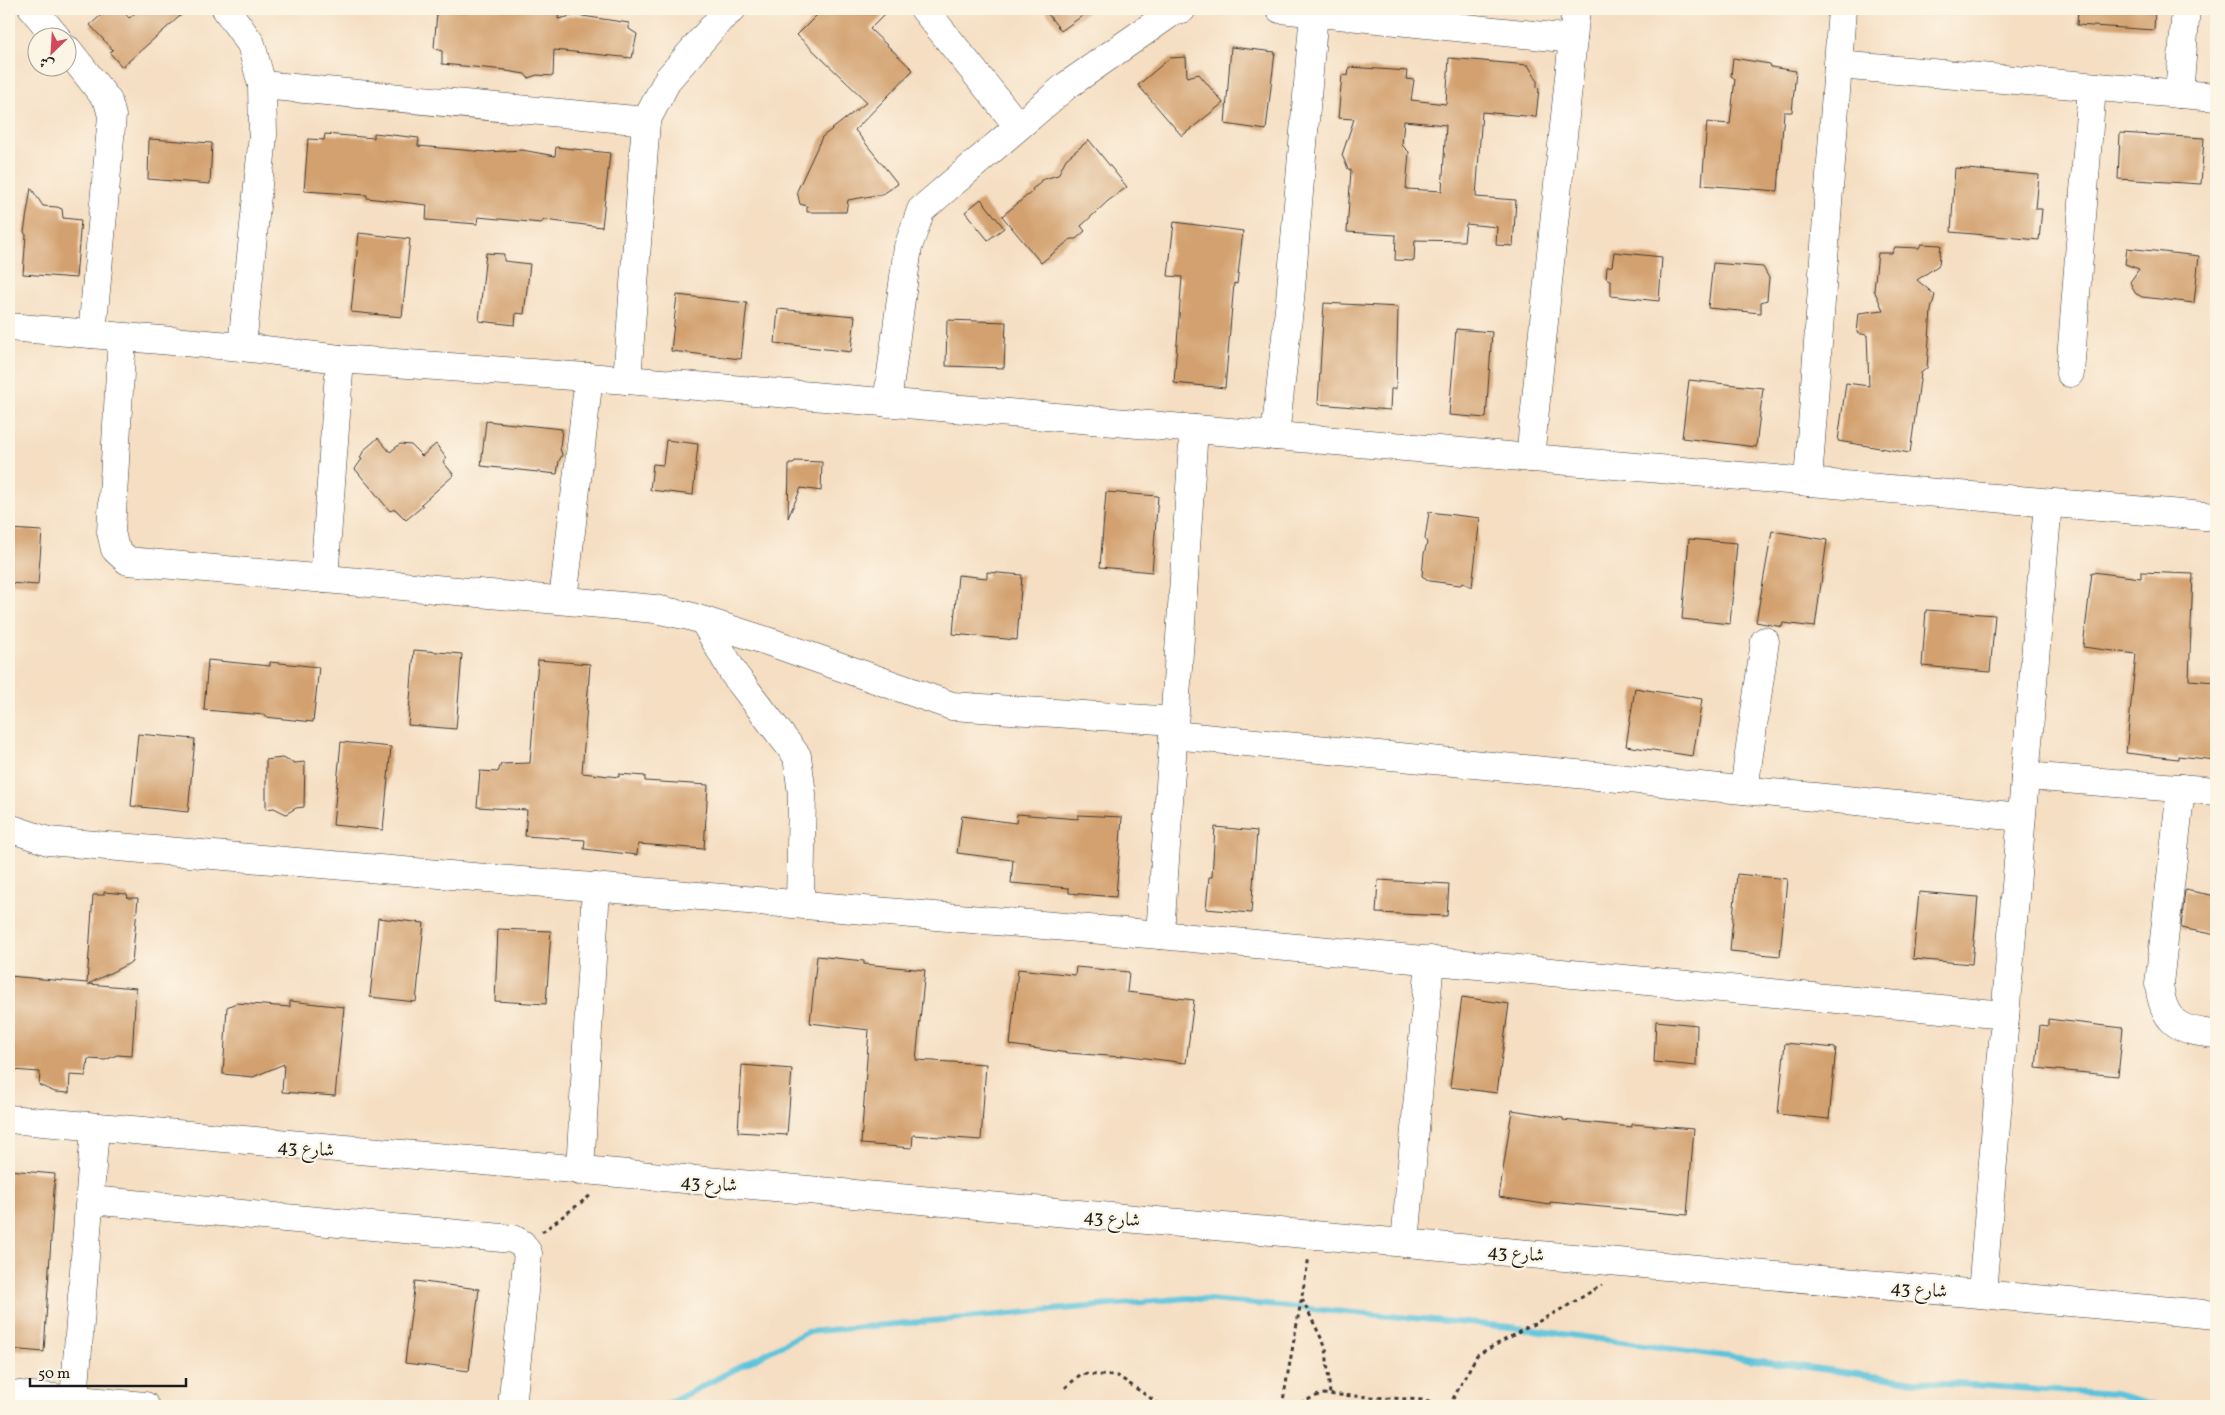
<svg xmlns="http://www.w3.org/2000/svg" width="2225" height="1415" font-family="Vollkorn,Amiri,serif">
	<style>
		.lines { fill: none; stroke-linecap: round; stroke-linejoin: round }
		.stream { stroke: #5dc3db; stroke-width: 6 }
		.building { fill: #d3a16f; fill-rule: evenodd }
		.minor-casing { stroke: #3d3935; stroke-width: 29 }
		.path { stroke: #3d3935; stroke-width: 3; stroke-dasharray: 4 4; stroke-linecap: butt }
		.minor { stroke: #fff; stroke-width: 28 }
		.labels { text-anchor: middle; stroke-width: 4.5; stroke-linejoin: round; paint-order: stroke }
		.street-label { font-size: 19px; fill: #1c1c1c; stroke: #fcf5e5 }
	</style>
	<rect width="100%" height="100%" fill="#fcf5e5"/>
	<filter id="ink" filterUnits="userSpaceOnUse"><feTurbulence type="fractalNoise" baseFrequency=".02" numOctaves="2"/><feDisplacementMap in="SourceGraphic" scale="10" xChannelSelector="R" yChannelSelector="G"/><feConvolveMatrix kernelMatrix="1 2 1 2 8 2 1 2 1" color-interpolation-filters="sRGB"/></filter>
	<filter id="wash" filterUnits="userSpaceOnUse"><feTurbulence type="fractalNoise" baseFrequency=".0096" numOctaves="4" result="noise"/><feDisplacementMap in="SourceGraphic" scale="20" xChannelSelector="R" yChannelSelector="G"/><feGaussianBlur stdDeviation="1.12" result="paint"/><feColorMatrix in="noise" values="0 0 0 0 0 0 0 0 0 0 0 0 0 0 0 0 0 1.4 0 .05"/><feComposite in="paint" operator="in"/></filter>
	<g filter="url(#wash)">
		<rect width="100%" height="100%" fill="#f5dec2"/>
		<g class="lines">
			<path class="stream" d="M664,1406L807,1332L1188,1298L1511,1327L1901,1380L2115,1395L2156,1406"/>
		</g>
		<g id="blocks">
			<g class="building">
				<path d="M108,9H121L129,18L140,9H188L122,67L110,53L113,50L90,25Z"/>
				<path d="M448,9H559L558,19L576,15L629,23V29L637,34L632,58L554,50L553,76L537,75L528,78L525,74L506,71V70L442,64V51L434,48L437,12H445Z"/>
				<path d="M823,9H890L870,29L913,70L855,130L898,184L883,194L848,200L846,212H807V206L800,204L797,191L822,137L867,102L797,35Z"/>
				<path d="M1044,9H1092L1061,31Z"/>
				<path d="M2078,9H2155L2154,30L2077,25Z"/>
				<path d="M1231,47L1275,52L1266,130L1225,124Z"/>
				<path d="M1186,57L1187,77L1199,74L1223,103L1182,136L1138,85L1170,58Z"/>
				<path d="M1449,58L1528,65L1537,80V87L1539,89L1536,117L1482,112L1476,197L1516,200L1513,246L1496,245L1497,227L1466,224L1464,241L1415,240L1414,261L1395,260L1396,235L1347,232L1351,170L1348,169L1342,155L1354,119L1338,118L1342,75L1348,76L1349,67L1407,71L1406,79L1414,80L1411,100L1446,104ZM1404,121L1446,125L1442,191L1406,189L1409,152L1402,145Z"/>
				<path d="M1733,58L1770,64L1771,67L1796,71L1792,112H1784L1778,191L1702,185L1707,122L1730,124L1735,79L1731,76Z"/>
				<path d="M374,133L419,138L418,146L486,152L522,150L555,156L556,147L610,153L602,227L544,220L541,223L478,217L477,224L426,220L427,205L367,198V195L304,191L308,139L324,140L325,134L374,138Z"/>
				<path d="M2120,133L2204,138L2201,184L2118,179Z"/>
				<path d="M149,139L212,143L210,184L148,179Z"/>
				<path d="M1089,140L1127,187L1108,201L1081,226L1085,231L1076,239H1071L1041,263L1002,216L1033,191L1032,189L1039,184L1041,180L1058,175L1066,159Z"/>
				<path d="M1955,168L2039,175L2036,209H2042L2039,240L1951,232Z"/>
				<path d="M31,188L43,206L57,207L62,209L63,218L81,220L76,278L23,274L26,235L24,232Z"/>
				<path d="M981,199L1004,228L988,240L965,212Z"/>
				<path d="M1174,222L1243,231L1237,284L1234,283L1225,388L1174,383L1182,277L1168,276Z"/>
				<path d="M359,233L410,239L402,317L351,312Z"/>
				<path d="M1921,244L1941,245L1939,265L1917,280L1935,295L1931,310L1927,368L1921,373L1910,453L1838,441L1846,383L1869,386L1867,335L1857,333L1859,313L1883,310L1874,290L1878,253H1892L1895,247L1919,248Z"/>
				<path d="M2127,248L2199,256L2194,303L2142,297L2135,293L2130,282L2139,269L2125,264Z"/>
				<path d="M1614,252L1662,257L1659,301L1611,296V281L1606,278L1607,267L1612,266Z"/>
				<path d="M486,253L504,254V261L530,264L524,314L516,313L515,325L479,321Z"/>
				<path d="M1713,263L1763,267L1769,278L1767,300L1761,302V313L1708,308Z"/>
				<path d="M677,295L747,303L741,359L671,351Z"/>
				<path d="M1324,303L1398,307L1396,389H1391L1390,410L1318,404Z"/>
				<path d="M778,309L855,316L851,352L775,343Z"/>
				<path d="M947,320L1006,322L1004,368L946,366Z"/>
				<path d="M1456,329L1492,332L1486,418L1449,415Z"/>
				<path d="M1689,380L1763,388L1756,447L1682,438Z"/>
				<path d="M486,421L562,429L560,448L562,455L559,461L557,474L481,466Z"/>
				<path d="M378,438L390,452L400,444L411,445L422,456L436,444L446,458L443,462L454,475L421,504L423,506L406,520L395,509L390,511L355,469L362,459L360,458L364,450Z"/>
				<path d="M666,440L698,444L693,495L650,490L653,464L663,465Z"/>
				<path d="M795,461L822,462L821,491L801,488L788,518L789,464H793Z"/>
				<path d="M1106,492L1158,496L1152,572L1100,567Z"/>
				<path d="M1429,512L1480,518L1472,587L1463,583L1460,585L1430,581L1422,576L1424,554L1427,543L1425,539Z"/>
				<path d="M9,529L42,531L38,585L9,583Z"/>
				<path d="M1772,531L1827,540L1815,627L1783,623L1782,627L1756,622Z"/>
				<path d="M1689,539L1737,543L1730,624L1682,619Z"/>
				<path d="M987,572L1022,575L1017,640L953,634L958,575L987,578Z"/>
				<path d="M2092,572L2141,578V572L2193,574L2189,680L2216,682V760L2178,756V759L2126,753L2136,654L2083,647Z"/>
				<path d="M1926,610L1995,615L1990,672L1922,666Z"/>
				<path d="M414,650L462,654L456,729L408,725Z"/>
				<path d="M208,660L270,666V662L319,667L313,722L265,717V715L204,710Z"/>
				<path d="M538,660L590,664L582,773L619,777V774L645,776V781L708,785L704,849L638,844L637,855L584,849L585,840L525,836L527,810L477,807L480,771L498,772L501,764L530,763Z"/>
				<path d="M1635,688L1702,699L1693,756L1626,746Z"/>
				<path d="M138,734L195,739L188,812L131,806Z"/>
				<path d="M341,742L391,747L383,830L333,825Z"/>
				<path d="M282,758L295,763L305,762L304,807L296,808L286,814L274,808L266,809V760Z"/>
				<path d="M1017,814L1078,819V815L1122,817L1116,897L1069,893V888L1011,883L1013,860L957,853L962,816L1016,823Z"/>
				<path d="M1215,827L1257,831L1251,913L1206,909L1209,877H1212Z"/>
				<path d="M1737,874L1787,879L1780,956L1730,951Z"/>
				<path d="M1378,880L1449,884L1447,916L1376,913Z"/>
				<path d="M2185,890L2216,896V935L2181,928Z"/>
				<path d="M104,892L127,894L128,898H138L132,962L88,984L136,988L132,1056L117,1055L105,1060L88,1059L86,1076L70,1075L69,1093L55,1092L39,1085L40,1072L12,1070L13,1049H9V976L87,983L93,895H104Z"/>
				<path d="M1919,892L1978,897L1972,964L1913,959Z"/>
				<path d="M378,918L424,923L416,1002L370,997Z"/>
				<path d="M498,929L551,931L546,1004L495,1001Z"/>
				<path d="M817,956L864,961V964L925,970L916,1060L986,1064L981,1140L913,1135L912,1148L861,1144L869,1030L810,1023Z"/>
				<path d="M1076,967L1129,972L1127,992L1194,1000L1186,1063L1122,1055V1057L1068,1053L1010,1045L1018,969L1075,975Z"/>
				<path d="M1462,997L1509,1004L1497,1093L1450,1087Z"/>
				<path d="M290,1001L344,1007L335,1096L282,1092L284,1064L253,1077L223,1074L227,1007L236,1003L290,1007Z"/>
				<path d="M2048,1019L2123,1028L2118,1076L2036,1068L2040,1025L2048,1026Z"/>
				<path d="M1656,1021L1697,1025L1696,1066L1654,1062Z"/>
				<path d="M1785,1043L1836,1048L1829,1119L1778,1114Z"/>
				<path d="M742,1065L792,1069L787,1135L738,1132Z"/>
				<path d="M1512,1110L1563,1118V1120L1632,1127V1124L1694,1129L1687,1215L1550,1202V1205L1499,1197Z"/>
				<path d="M9,1170L55,1174L44,1352L9,1349Z"/>
				<path d="M415,1281L479,1289L469,1371L405,1363Z"/>
			</g>
		</g>
	</g>
	<g filter="url(#ink)">
		<use href="#blocks" fill-opacity="0" stroke="#3d3935" stroke-width="1"/>
		<g class="lines">
			<defs>
				<g id="minor">
					<path d="M33,9L57,38"/>
					<path d="M226,9L251,44L262,85L263,135L242,347"/>
					<path d="M924,9L1018,126"/>
					<path d="M1280,9L1573,39"/>
					<path d="M68,50L108,101L112,116L92,334"/>
					<path d="M1838,65L2216,97"/>
					<path d="M262,85L646,121"/>
					<path d="M2179,94L2186,9"/>
					<path d="M9,327L242,347L340,359L627,380L2216,517"/>
					<path d="M122,337L111,532L115,549L128,561L655,609L689,616L770,642L952,706L1174,721"/>
					<path d="M2070,373L2092,87"/>
					<path d="M627,380L646,121L668,79L720,19L732,9"/>
					<path d="M887,403L908,247L921,210L1066,86L1175,10L1182,9"/>
					<path d="M1275,436L1290,300L1314,12"/>
					<path d="M1530,458L1576,9"/>
					<path d="M1808,482L1842,9"/>
					<path d="M324,579L340,359"/>
					<path d="M563,600L589,377"/>
					<path d="M704,621L734,674L797,756L802,794L800,904"/>
					<path d="M1173,735L2021,817"/>
					<path d="M2025,776L2216,791"/>
					<path d="M2181,788L2159,984C2163,1023 2179,1031 2216,1034"/>
					<path d="M1744,790L1765,641"/>
					<path d="M9,828L48,841L1160,935L2005,1015"/>
					<path d="M1160,935L1194,429"/>
					<path d="M9,1119L2216,1315"/>
					<path d="M580,1171L596,887"/>
					<path d="M90,1200L513,1239L522,1244L528,1253L512,1406"/>
					<path d="M1405,1243L1430,960"/>
					<path d="M1982,1293L2048,503"/>
					<path d="M9,1394L145,1406"/>
					<path d="M74,1400L95,1128"/>
				</g>
			</defs>
			<use href="#minor" class="minor-casing"/>
			<g class="path">
				<path d="M542,1232L591,1195"/>
				<path d="M1302,1299L1326,1348L1330,1395"/>
				<path d="M1065,1388L1081,1374L1118,1376L1162,1406"/>
				<path d="M1282,1406L1309,1257"/>
				<path d="M1293,1406L1321,1394L1422,1400L1442,1406"/>
				<path d="M1449,1406L1477,1355L1567,1306L1602,1285"/>
			</g>
			<use href="#minor" class="minor"/>
		</g>
	</g>
	<g class="labels">
		<g class="street-label">
			<text transform="translate(306 1147) rotate(5)" y="7">شارع 43</text>
			<text transform="translate(709 1182) rotate(5)" y="7">شارع 43</text>
			<text transform="translate(1112 1217) rotate(5)" y="7">شارع 43</text>
			<text transform="translate(1516 1252) rotate(5)" y="7">شارع 43</text>
			<text transform="translate(1919 1288) rotate(5)" y="7">شارع 43</text>
		</g>
	</g>
	<rect width="2225" height="1415" fill="none" stroke="#fcf5e5" stroke-width="30"/>
	<g transform="translate(52 52) rotate(205)"><circle r="24" fill="#fcf5e5" stroke="#a29e95"/>
	<path d="M0-4L9 19L0 12L-9 19Z" fill="#d1495b"/>
	<text y="-8" font-size="14" font-weight="bold" text-anchor="middle" fill="#1c1c1c">ش</text>
	</g>
	<path d="M30 1378v8h156v-8" fill="none" stroke="#1c1c1c" stroke-width="2.5"/>
	<text x="38" y="1378" font-size="15" fill="#1c1c1c" stroke="#fcf5e5" stroke-width="4" paint-order="stroke">50 m</text>
</svg>
